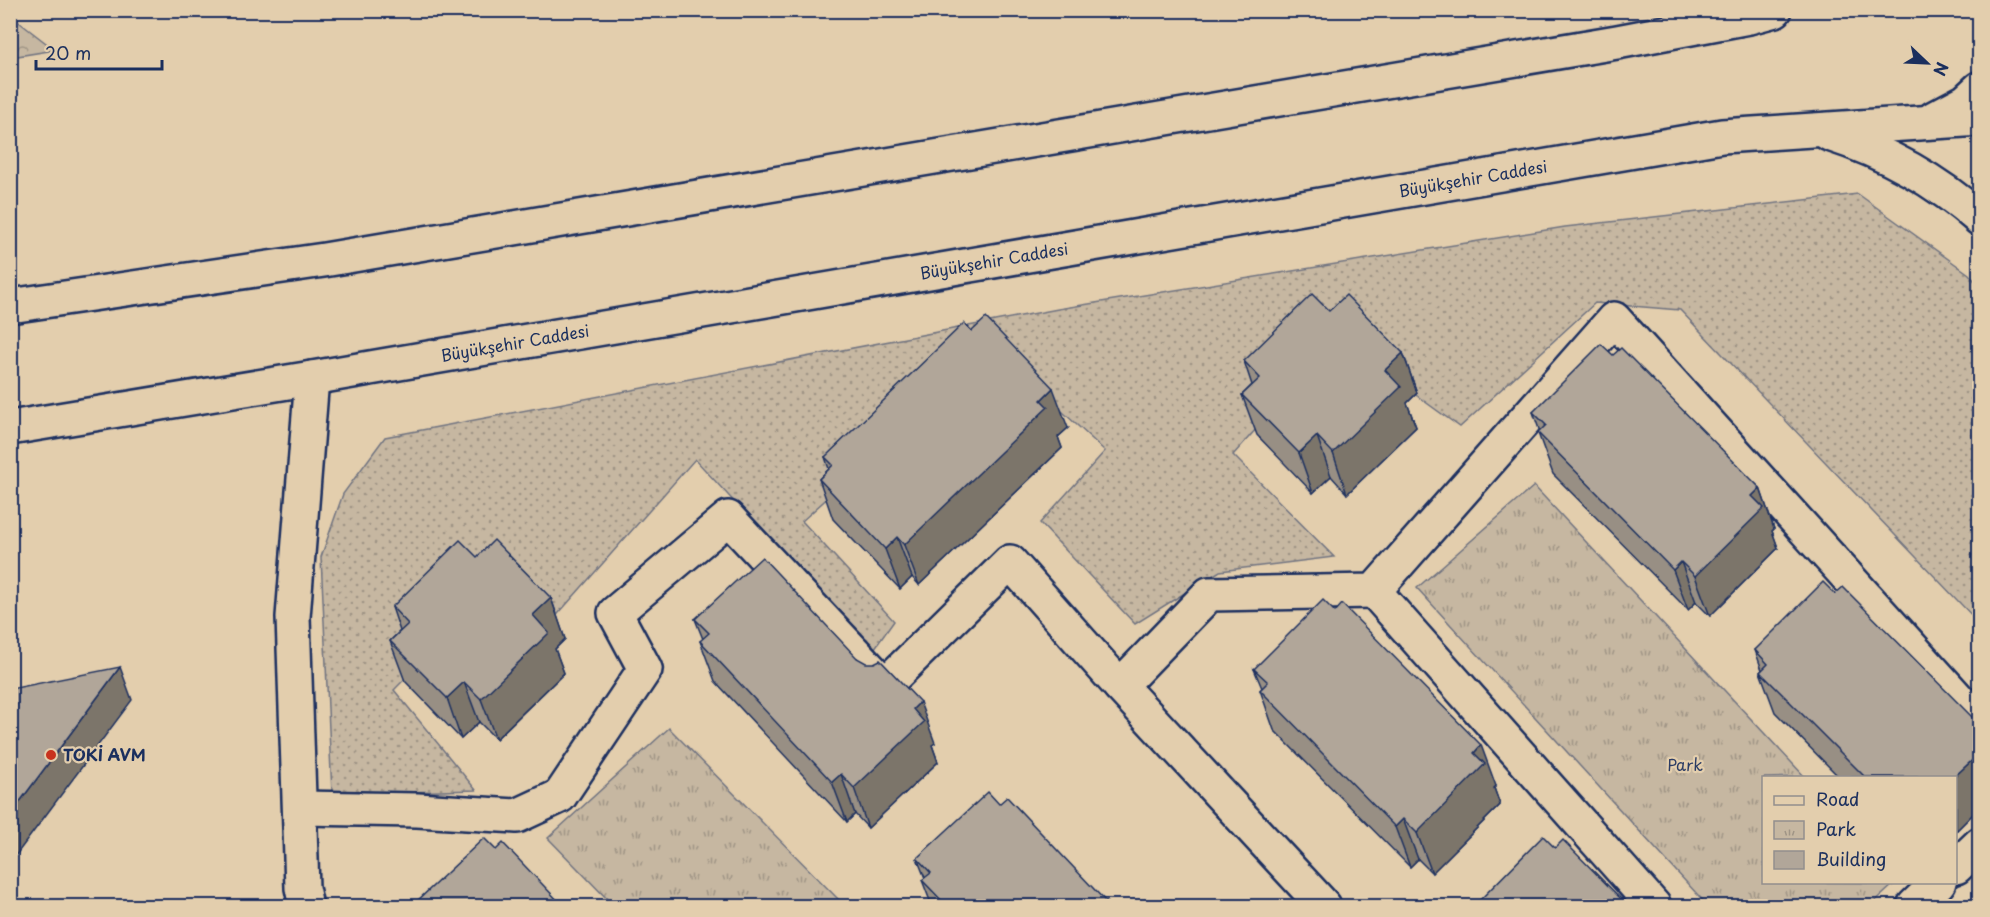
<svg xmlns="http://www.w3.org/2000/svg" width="1990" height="917" font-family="'Playpen Sans',sans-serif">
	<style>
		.grass { fill: url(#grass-dots); stroke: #707380; stroke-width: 1.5 }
		.forest { fill: url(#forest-crowns); stroke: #707380; stroke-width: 1.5 }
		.park { fill: url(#park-tufts); stroke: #707380; stroke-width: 1.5 }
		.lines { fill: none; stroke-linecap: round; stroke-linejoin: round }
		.minor-casing { stroke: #1b2f5e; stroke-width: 38 }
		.primary-casing { stroke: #1b2f5e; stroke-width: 38 }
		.minor { stroke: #e3cead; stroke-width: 33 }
		.primary { stroke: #e3cead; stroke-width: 33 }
		.wall { fill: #988f84; stroke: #1b2f5e; stroke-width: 1.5 }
		.shaded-wall { fill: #7c746b; stroke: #1b2f5e; stroke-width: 1.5 }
		.building { fill: #b1a699; stroke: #1b2f5e; stroke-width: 1.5 }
		.poi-dot { fill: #c8321e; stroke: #e3cead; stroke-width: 2 }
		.labels { text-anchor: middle; stroke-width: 4.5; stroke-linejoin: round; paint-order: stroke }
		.street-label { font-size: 16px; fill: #1b2f5e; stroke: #e3cead }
		.poi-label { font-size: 16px; font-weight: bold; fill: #1b2f5e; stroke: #e3cead; text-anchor: start }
		.park-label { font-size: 16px; fill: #2c3d65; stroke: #e3cead }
	</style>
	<defs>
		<pattern id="grass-dots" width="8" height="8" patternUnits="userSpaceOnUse" patternTransform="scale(1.5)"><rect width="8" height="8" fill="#c6b7a1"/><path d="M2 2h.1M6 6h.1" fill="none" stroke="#a09586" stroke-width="1.8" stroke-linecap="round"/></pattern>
		<pattern id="forest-crowns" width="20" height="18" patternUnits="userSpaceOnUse" patternTransform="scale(1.5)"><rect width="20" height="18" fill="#c6b7a1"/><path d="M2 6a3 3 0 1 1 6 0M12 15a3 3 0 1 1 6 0" fill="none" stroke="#a09586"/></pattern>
		<pattern id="park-tufts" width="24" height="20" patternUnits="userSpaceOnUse" patternTransform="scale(1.5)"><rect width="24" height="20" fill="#c6b7a1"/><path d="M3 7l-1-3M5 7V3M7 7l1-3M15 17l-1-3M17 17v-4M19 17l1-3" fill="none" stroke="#a09586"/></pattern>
	</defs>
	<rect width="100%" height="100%" fill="#e3cead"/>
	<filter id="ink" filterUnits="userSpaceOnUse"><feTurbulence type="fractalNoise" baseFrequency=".0167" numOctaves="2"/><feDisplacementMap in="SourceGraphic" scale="12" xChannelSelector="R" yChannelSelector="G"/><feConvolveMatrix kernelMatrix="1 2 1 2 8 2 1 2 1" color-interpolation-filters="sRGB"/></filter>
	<g filter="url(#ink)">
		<path class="grass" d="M1858,194L1969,274L1979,286V623L1680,310L1595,303L1460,427L1337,338L1233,455L1334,557L1220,571L1135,624L1040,523L1105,451L994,348L802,521L894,621L872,652L695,459L558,614L503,579L394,690L476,790L332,794L321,557L343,494L385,437L1058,309L1565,227Z"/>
		<path class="forest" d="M11,16L55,50L11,57Z"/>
		<g class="park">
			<path d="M1534,486L1805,777L1764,778V882L1895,883L1870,906H1708L1417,588Z"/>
			<path d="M669,728L845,906H614L548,838Z"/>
		</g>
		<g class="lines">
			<defs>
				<g id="minor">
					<path d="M1374,591L1654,906"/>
					<path d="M1120,686L1209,594L1374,591L1614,319L1980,723"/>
					<path d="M301,808L417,810L517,816L560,796L645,669L615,613L728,518L885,685L1010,562L1120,686L1324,906"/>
					<path d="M1956,867L1980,844"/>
					<path d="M306,906L302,888L293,617L312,378"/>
					<path d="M1914,906L1939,882"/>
				</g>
				<g id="primary">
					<path d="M1934,118L1966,101L1980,88"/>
					<path d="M1829,134C1885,152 1935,179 1980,219"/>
					<path d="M10,306L324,260L1617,42L1749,17L1775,10"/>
					<path id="s1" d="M10,428L312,378L1722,136L1980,119"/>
				</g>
			</defs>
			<use href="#minor" class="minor-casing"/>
			<use href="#primary" class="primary-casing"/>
			<use href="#minor" class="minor"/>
			<use href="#primary" class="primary"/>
		</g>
		<g class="wall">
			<path d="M1329,311L1403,353L1417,393L1407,403L1416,427L1347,494L1331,476L1313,493L1257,435L1242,395L1252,385L1244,361Z"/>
			<path d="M1613,355L1760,488L1774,529L1772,531L1778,548L1710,616L1696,602L1688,610L1553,474L1538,433L1540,432L1533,412Z"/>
			<path d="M1068,428L1058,437L1062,448L919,585L912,577L900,589L833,519L819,479L829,469L825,457Z"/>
			<path d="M477,557L551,598L565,639L555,649L564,673L496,739L479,722L461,739L405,681L390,641L400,631L392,607Z"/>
			<path d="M1835,594L1980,725V807L1956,831V777H1839L1775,712L1760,672L1762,670L1755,650Z"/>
			<path d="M695,619L857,658L935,743L932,745L938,762L868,828L855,814L847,822L715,681L700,641L703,639Z"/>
			<path d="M1254,669L1496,786L1494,788L1500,805L1432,873L1418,859L1410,867L1274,730L1260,690L1262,688Z"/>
			<path d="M999,804L1110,906H932L922,880L925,878L917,858Z"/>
		</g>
		<g class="shaded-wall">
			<path d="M1403,353L1417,393L1407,403L1416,427L1347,494L1333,453L1385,370Z"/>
			<path d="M1053,388L1068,428L1058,437L1062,448L919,585L904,545L1041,400Z"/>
			<path d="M1317,436L1331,476L1313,493L1299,453Z"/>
			<path d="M1760,488L1774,529L1772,531L1778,548L1710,616L1695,576L1752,496Z"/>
			<path d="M897,537L912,577L900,589L885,549Z"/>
			<path d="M1681,562L1696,602L1688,610L1673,570Z"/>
			<path d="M551,598L565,639L555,649L564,673L496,739L481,699L533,615Z"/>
			<path d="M120,667L132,700L10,863V815Z"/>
			<path d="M464,682L479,722L461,739L447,698Z"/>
			<path d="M920,702L935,743L932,745L938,762L868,828L854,788L913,709Z"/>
			<path d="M1980,729V749L1974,735Z"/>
			<path d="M1481,745L1496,786L1494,788L1500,805L1432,873L1417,833L1474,753Z"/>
			<path d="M1980,753V807L1956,831V777H1954Z"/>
			<path d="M841,774L855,814L847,822L832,782Z"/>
			<path d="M1403,819L1418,859L1410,867L1395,827Z"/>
		</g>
		<g class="building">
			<path d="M1312,294L1329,311L1346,295L1403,353L1385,370L1401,387L1333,453L1317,436L1299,453L1242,395L1260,378L1244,361Z"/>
			<path d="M986,318L1053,388L1041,400L1048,407L904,545L897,537L885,549L819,479L833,465L825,457L964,323L972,331Z"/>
			<path d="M1601,344L1613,355L1621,348L1760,488L1752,496L1764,508L1695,576L1681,562L1673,570L1538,433L1546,425L1533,412Z"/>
			<path d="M460,540L477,557L494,540L551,598L533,615L549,633L481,699L464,682L447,698L390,641L408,624L392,607Z"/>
			<path d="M762,557L857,658L866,663H874L880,660L920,702L913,709L924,722L854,788L841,774L832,782L700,641L709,633L695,619Z"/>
			<path d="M1823,582L1835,594L1843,587L1980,725V729L1974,735L1980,740V753L1954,777H1865L1760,672L1768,664L1755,650Z"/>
			<path d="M1323,600L1335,612L1342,604L1481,745L1474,753L1485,764L1417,833L1403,819L1395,827L1260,690L1268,682L1254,669Z"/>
			<path d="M120,667L10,815V689Z"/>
			<path d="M988,792L999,804L1007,797L1110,906H947L922,880L931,873L917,858Z"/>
			<path d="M1543,836L1555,848L1563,840L1628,906H1476L1475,905Z"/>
			<path d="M484,838L496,850L503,843L563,906H417L414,904Z"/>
		</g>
	</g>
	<circle class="poi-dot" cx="51" cy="755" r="6"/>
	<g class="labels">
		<g class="street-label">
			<text dy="6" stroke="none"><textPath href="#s1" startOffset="1484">Büyükşehir Caddesi</textPath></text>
			<text dy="6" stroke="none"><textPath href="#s1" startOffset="998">Büyükşehir Caddesi</textPath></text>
			<text dy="6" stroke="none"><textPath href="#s1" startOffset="512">Büyükşehir Caddesi</textPath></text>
		</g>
		<g class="poi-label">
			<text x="63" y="761">TOKİ AVM</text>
		</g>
		<g class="park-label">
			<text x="1685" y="771">Park</text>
		</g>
	</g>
	<rect width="1990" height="917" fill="none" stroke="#e3cead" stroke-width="36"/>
	<rect x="18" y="18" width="1954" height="881" fill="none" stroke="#1b2f5e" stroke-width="2" filter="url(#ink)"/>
	<rect x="1762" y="776" width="195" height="108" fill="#e3cead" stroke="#938e8d" stroke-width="1.5"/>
	<rect x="1774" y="796" width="30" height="9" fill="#e3cead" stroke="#938e8d" stroke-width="1.5"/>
	<text x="1816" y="806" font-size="18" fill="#1b2f5e">Road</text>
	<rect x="1774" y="821" width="30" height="18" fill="url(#park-tufts)" stroke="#938e8d" stroke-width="1.5"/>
	<text x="1816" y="836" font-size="18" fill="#1b2f5e">Park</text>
	<rect x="1774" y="851" width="30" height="18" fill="#b1a699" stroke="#938e8d" stroke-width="1.5"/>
	<text x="1816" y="866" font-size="18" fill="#1b2f5e">Building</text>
	<g transform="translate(1927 63) rotate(113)" stroke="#e3cead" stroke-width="4.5" paint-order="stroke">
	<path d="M0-4.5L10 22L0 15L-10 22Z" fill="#1b2f5e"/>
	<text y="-9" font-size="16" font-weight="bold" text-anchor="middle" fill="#1b2f5e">N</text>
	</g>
	<path d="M36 60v9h126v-9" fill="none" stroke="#1b2f5e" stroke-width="3"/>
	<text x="45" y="60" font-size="18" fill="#1b2f5e" stroke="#e3cead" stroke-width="4.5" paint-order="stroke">20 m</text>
</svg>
